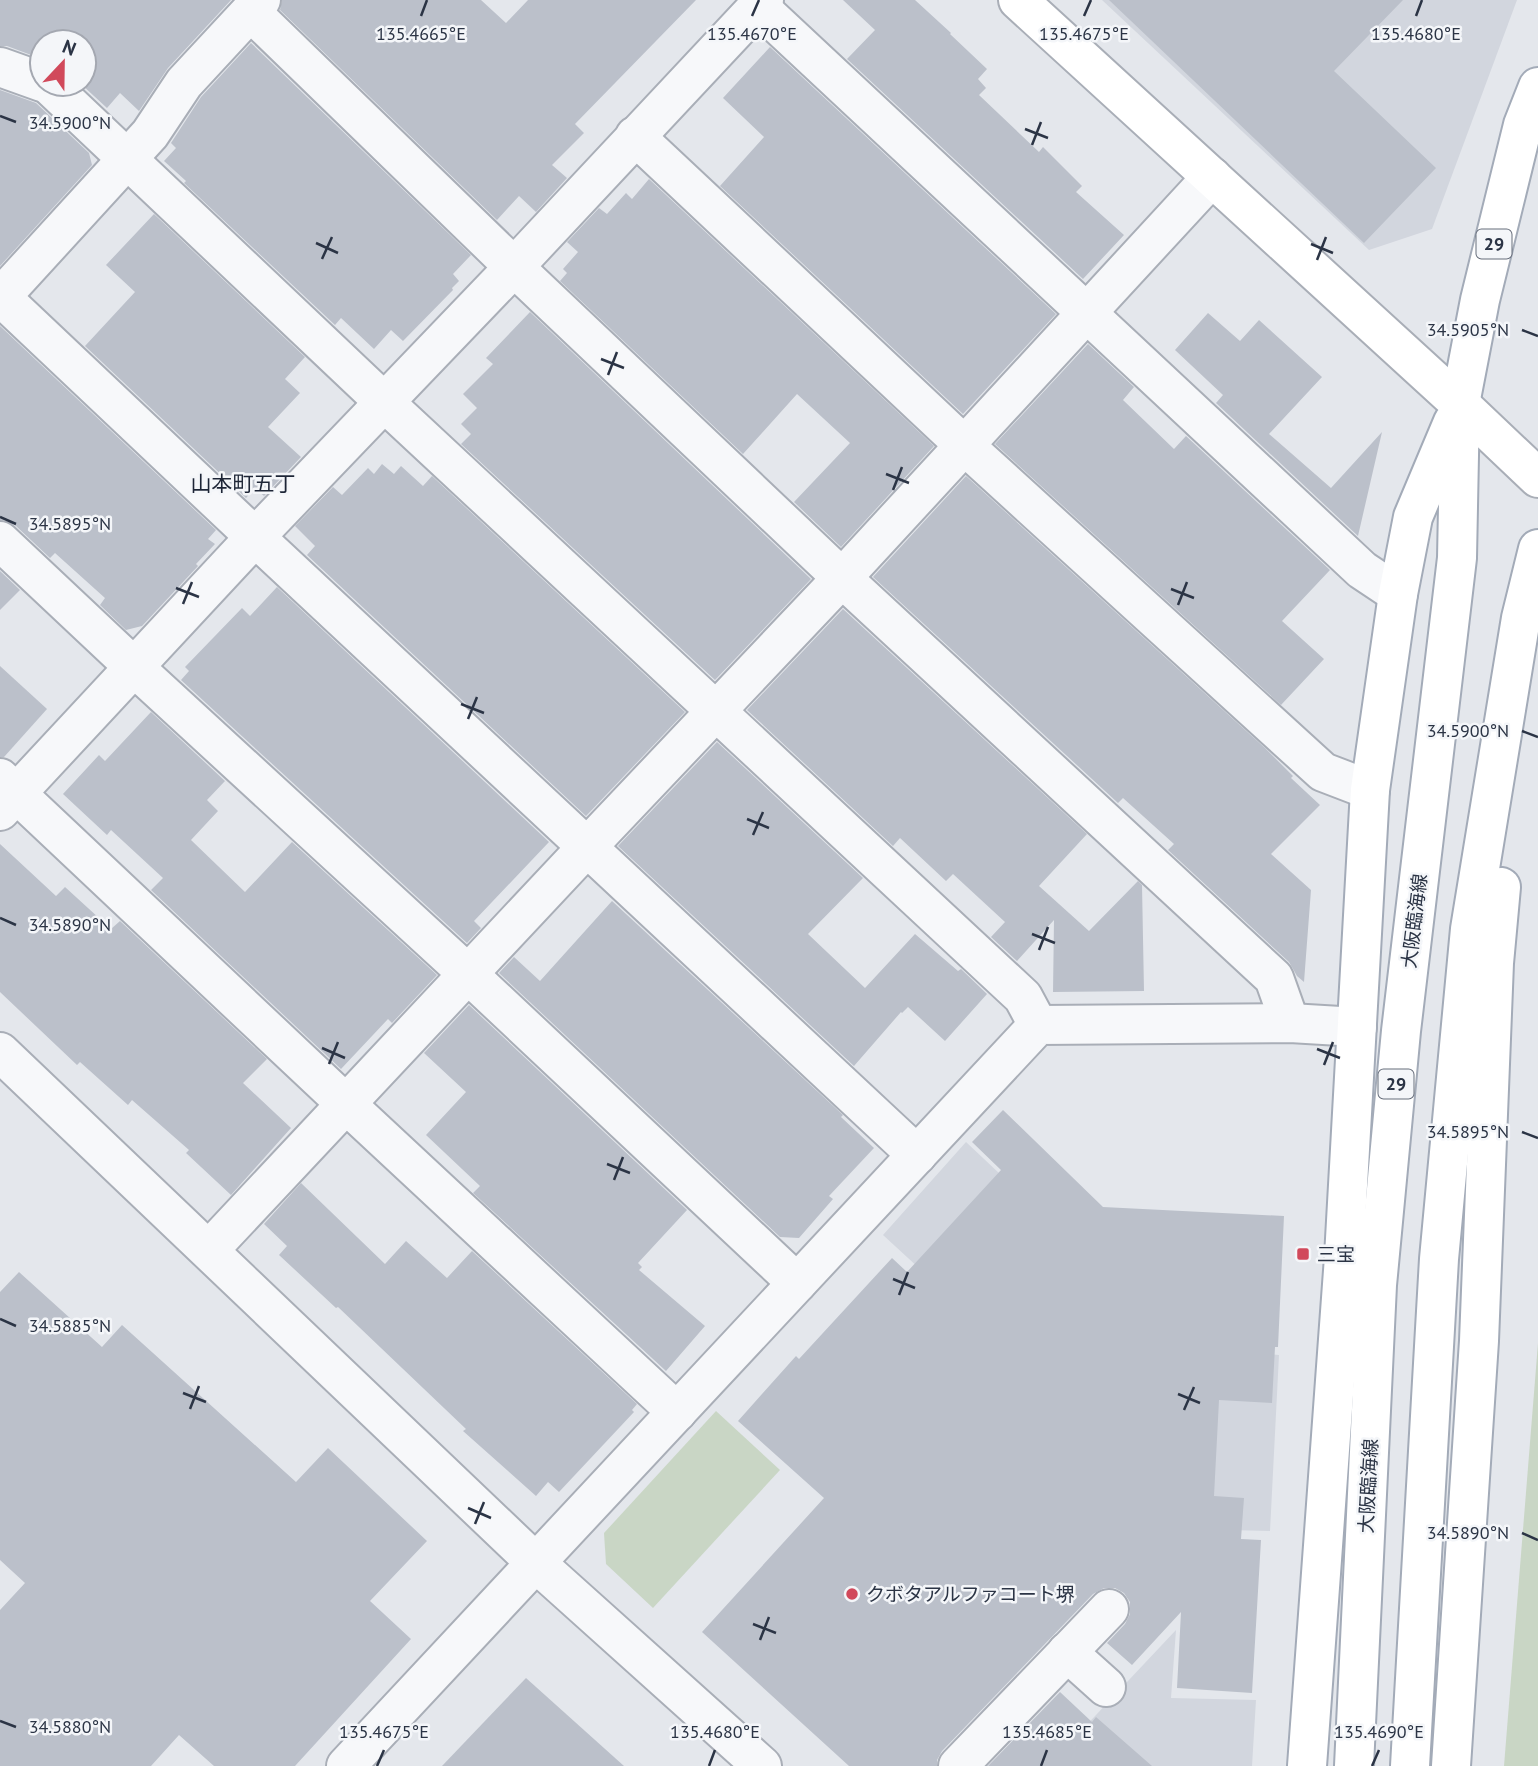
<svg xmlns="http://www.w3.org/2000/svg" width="1538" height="1766" font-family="'PT Sans','Noto Sans JP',sans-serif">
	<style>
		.built { fill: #d2d6de }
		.green { fill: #c9d6c5 }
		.building { fill: #bbc0ca }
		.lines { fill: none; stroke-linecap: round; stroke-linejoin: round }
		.street-casing { stroke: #a9aeb7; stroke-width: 42 }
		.secondary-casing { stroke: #a9aeb7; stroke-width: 42 }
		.primary-casing { stroke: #a3abb8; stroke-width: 42 }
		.street { stroke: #f7f8fa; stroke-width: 38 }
		.secondary { stroke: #fff; stroke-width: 38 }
		.primary { stroke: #fff; stroke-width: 38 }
		.ticks { fill: none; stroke: #2b3445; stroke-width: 2.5 }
		.poi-dot { fill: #d1495b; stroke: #f4f6f9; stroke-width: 2.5 }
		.labels { text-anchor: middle; stroke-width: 5; stroke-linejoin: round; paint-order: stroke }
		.shield { fill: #f4f6f9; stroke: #676e7b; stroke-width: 2 }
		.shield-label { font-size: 18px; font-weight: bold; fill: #2b3445 }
		.street-label { font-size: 19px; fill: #2b3445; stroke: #f4f6f9 }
		.poi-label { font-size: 19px; fill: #2b3445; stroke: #f4f6f9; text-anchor: start }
		.neighbourhood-label { font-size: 21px; fill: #1d2536; stroke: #f4f6f9 }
		.ticks-label { font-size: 18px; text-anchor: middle; fill: #2b3445; stroke: #f4f6f9; stroke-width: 5; stroke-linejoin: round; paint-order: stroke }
	</style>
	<rect width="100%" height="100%" fill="#e4e7ec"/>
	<g class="built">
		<path d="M1102,0H1517L1432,229L1369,250Z"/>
		<path d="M966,1142L1118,1285L1116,1342L1279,1355L1270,1531L1105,1527V1439L883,1235Z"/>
		<path d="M1176,1630L1171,1698L1256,1700L1252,1766H1048Z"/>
	</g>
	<g class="green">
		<path d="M1538,1343V1766H1504Z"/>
		<path d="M716,1411L780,1470L653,1608L606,1564L604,1533Z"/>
	</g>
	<g class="building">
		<path d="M0,0H231L168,68L139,111L120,93L107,108L81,84H84V42H42V59L7,46H0Z"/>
		<path d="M282,0H481L506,23L528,0H696L575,124L584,133L552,165L567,178L536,212L519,196L497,220L280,10Z"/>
		<path d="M843,0H915L951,33L950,34L987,69L978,79L986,88L979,95L1039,152L1043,147L1082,186L1076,192L1124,235L1083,279L847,59L875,30Z"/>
		<path d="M1109,0H1403L1334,71L1436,168L1364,243Z"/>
		<path d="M251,43L471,255L453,274L459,281L452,288L453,290L403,341L391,330L374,349L341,318L335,325L184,183L186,181L164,161L176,148L171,143L201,97Z"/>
		<path d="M770,47L1056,314L963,414L720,186L764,137L723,98Z"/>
		<path d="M0,90L36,103L89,153L92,165L0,266Z"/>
		<path d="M649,179L934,446L841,547L794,502L850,443L797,394L743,454L560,281L567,273L563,269L578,252L567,242L599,208L607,214L626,193L632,199Z"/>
		<path d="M154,214L305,357L285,379L300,393L268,427L301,457L264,496L255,488L246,498L85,346L135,292L106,265Z"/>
		<path d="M530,312L811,579L715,680L461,444L471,434L461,424L477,408L463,394L493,364L486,358Z"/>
		<path d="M1208,313L1240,341L1259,320L1322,377L1269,434L1331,488L1382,432L1358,536L1216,403L1223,395L1175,350Z"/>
		<path d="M0,326L216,530L208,539L215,544L196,564L198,566L142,626L126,630L100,605L105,598L55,553L50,558L15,525L6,520H0Z"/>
		<path d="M1088,344L1134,387L1123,400L1174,449L1186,436L1330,570L1282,621L1324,659L1281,705L995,444Z"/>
		<path d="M382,464L394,474L401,466L423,486L432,476L685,712L586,816L307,555L315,546L295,526L333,487L342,495L368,468L374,474Z"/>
		<path d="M966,476L1265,748L1293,776L1291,778L1320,805L1271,854L1311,890L1304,982L1297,976L1289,962L1168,850L1174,844L1123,798L1118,803L873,577Z"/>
		<path d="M0,571L20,590L0,610Z"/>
		<path d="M277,587L549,842L474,921L481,928L467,943L181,680L189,671L185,667L242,608L250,616Z"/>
		<path d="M843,609L1087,834L1039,886L1089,931L1138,881L1142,885L1144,991L1053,992L1054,920L1017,961L991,937L1005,922L953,874L946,881L900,838L893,846L747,710Z"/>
		<path d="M0,666L47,709L4,757H0Z"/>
		<path d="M151,712L225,781L207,800L218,811L191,840L245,892L292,842L437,975L392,1023L388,1019L341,1069L151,890L163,878L111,830L107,835L63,794L99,755L105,761Z"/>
		<path d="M717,742L863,878L808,934L865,988L915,934L958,971L961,969L987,994L945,1041L908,1007L902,1013L901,1012L854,1066L618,846Z"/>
		<path d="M0,844L56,896L65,887L111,929L120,921L267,1059L243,1083L291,1128L231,1195L186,1153L189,1150L132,1100L128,1105L80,1062L77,1065L0,992Z"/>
		<path d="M612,901L843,1115L841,1117L874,1148L829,1196L833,1199L799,1238L780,1237L499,973L514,957L540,981Z"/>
		<path d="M469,1005L687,1210L638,1263L642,1267L639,1270L705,1326L666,1371L473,1193L480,1186L426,1135L466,1092L424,1053Z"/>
		<path d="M1003,1110L1103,1207L1284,1216L1278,1347H1275L1272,1403L1219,1400L1214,1496L1244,1498L1241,1539L1261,1540L1252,1693L1177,1688L1181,1612L1132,1665L1107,1643L1125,1624L1130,1614V1602L1124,1593L1115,1588H1104L1093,1594L942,1751L937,1760V1766H849L702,1632L824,1498L738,1421L796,1356L799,1359L892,1258L907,1272L1001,1170L972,1142Z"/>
		<path d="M301,1183L385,1264L406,1241L447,1278L472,1251L637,1404L632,1410L634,1412L559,1492L548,1482L536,1496L463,1431L466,1429L338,1307L336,1308L279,1255L287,1246L264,1224Z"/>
		<path d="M19,1272L102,1347L122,1325L296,1482L328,1448L427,1541L370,1601L411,1639L295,1766H214L179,1735L151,1766H0V1610L25,1583L0,1560V1292Z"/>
		<path d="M526,1678L624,1766H442Z"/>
		<path d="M1060,1692L1092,1722L1096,1717L1152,1766H988Z"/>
	</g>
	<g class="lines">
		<defs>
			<g id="street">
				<path d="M758,6L1362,570L1398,594"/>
				<path d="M251,12L514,267L842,578L1274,978L1290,1023"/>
				<path d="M0,67L42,82"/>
				<path d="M48,84L384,402L1023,997L1038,1025"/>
				<path d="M635,136L965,446L1323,772L1370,790"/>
				<path d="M1,297L255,537L917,1155"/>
				<path d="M0,298L150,134L184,83L261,0"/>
				<path d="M0,541L135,668L468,974L797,1283"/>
				<path d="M0,778L346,1104L677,1412"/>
				<path d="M0,811L255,537L514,267L764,0"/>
				<path d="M0,1052L536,1563L762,1766"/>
				<path d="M209,1250L587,847L842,578L1212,177"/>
				<path d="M1067,1652L1106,1687"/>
				<path d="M346,1766L1038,1025L1290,1023L1357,1027"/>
				<path d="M958,1766L1109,1609"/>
			</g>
			<path id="secondary" d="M1018,0L1460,404L1538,478"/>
			<g id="primary">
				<path d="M1307,1766L1344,1257L1370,790L1398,594L1413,517L1453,422"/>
				<path d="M1354,1766L1377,1285L1401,1031L1457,558L1460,404L1480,300L1523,125L1538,87"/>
				<path d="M1410,1766L1439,1259L1470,929L1521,618L1538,549"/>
				<path d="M1451,1766L1479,1341L1494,963L1501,887"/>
			</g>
		</defs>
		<use href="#street" class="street-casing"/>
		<use href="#secondary" class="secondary-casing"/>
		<use href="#primary" class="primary-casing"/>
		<use href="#street" class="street"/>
		<use href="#secondary" class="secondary"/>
		<use href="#primary" class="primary"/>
	</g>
	<path class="ticks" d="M421,16L427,0M752,16L759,0M1084,16L1091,0M1416,16L1422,0M0,116L16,122M1025,129L1048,138M1032,145L1041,122M316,243L338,253M1311,244L1333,253M322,259L332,237M1317,260L1326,237M1522,330L1538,336M601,359L624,368M608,375L617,352M886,474L909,483M893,490L902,467M0,517L16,524M176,588L199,597M1171,589L1194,598M183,604L192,582M1178,605L1187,582M461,704L484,713M468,719L477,697M1522,731L1538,737M747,819L769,828M753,835L763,812M0,918L16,925M1032,934L1055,943M1039,950L1048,927M322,1048L345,1058M1317,1049L1340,1058M329,1064L338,1042M1324,1065L1333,1042M1522,1132L1538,1138M607,1164L630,1173M614,1180L623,1157M893,1279L915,1288M899,1295L908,1272M0,1319L16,1326M183,1393L206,1402M1178,1394L1200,1403M190,1409L199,1386M1184,1410L1194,1387M468,1508L491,1518M475,1524L484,1502M1522,1533L1538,1540M753,1624L776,1633M760,1640L769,1617M0,1721L16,1727M377,1766L384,1750M709,1766L715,1750M1041,1766L1047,1750M1372,1766L1379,1750"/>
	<g class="poi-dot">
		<rect x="1296" y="1247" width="14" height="14" rx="3.5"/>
		<circle cx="852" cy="1594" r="7"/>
	</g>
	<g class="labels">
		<g class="shield">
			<rect x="1476.5" y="229.5" width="35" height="29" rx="5"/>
			<rect x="1378.5" y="1069.5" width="35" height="29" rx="5"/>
		</g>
		<g class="shield-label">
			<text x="1494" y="250">29</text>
			<text x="1396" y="1090">29</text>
		</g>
		<g class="street-label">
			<text transform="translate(1414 921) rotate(-83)" y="7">大阪臨海線</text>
			<text transform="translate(1368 1486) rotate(-87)" y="7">大阪臨海線</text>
		</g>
		<g class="poi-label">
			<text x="1317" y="1261">三宝</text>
			<text x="866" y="1601">クボタアルファコート堺</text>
		</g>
		<g class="neighbourhood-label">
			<text x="243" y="491">山本町五丁</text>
		</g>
	</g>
	<g class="ticks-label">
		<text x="752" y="40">135.4670°E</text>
		<text x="1084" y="40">135.4675°E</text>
		<text x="1416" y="40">135.4680°E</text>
		<text x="421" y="40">135.4665°E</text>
		<text x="70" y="129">34.5900°N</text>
		<text x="1468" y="336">34.5905°N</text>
		<text x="70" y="530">34.5895°N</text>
		<text x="1468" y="737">34.5900°N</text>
		<text x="70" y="931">34.5890°N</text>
		<text x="1468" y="1138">34.5895°N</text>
		<text x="70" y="1332">34.5885°N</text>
		<text x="1468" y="1539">34.5890°N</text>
		<text x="70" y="1733">34.5880°N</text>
		<text x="384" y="1738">135.4675°E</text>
		<text x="715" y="1738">135.4680°E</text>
		<text x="1047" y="1738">135.4685°E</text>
		<text x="1379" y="1738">135.4690°E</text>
	</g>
	<g transform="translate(63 63) rotate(22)"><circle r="33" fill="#f4f6f9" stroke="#a4a8b1" stroke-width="2"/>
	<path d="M0-5L12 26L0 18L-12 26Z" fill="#d1495b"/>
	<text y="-10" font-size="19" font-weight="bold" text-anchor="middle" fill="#2b3445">N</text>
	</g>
</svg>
